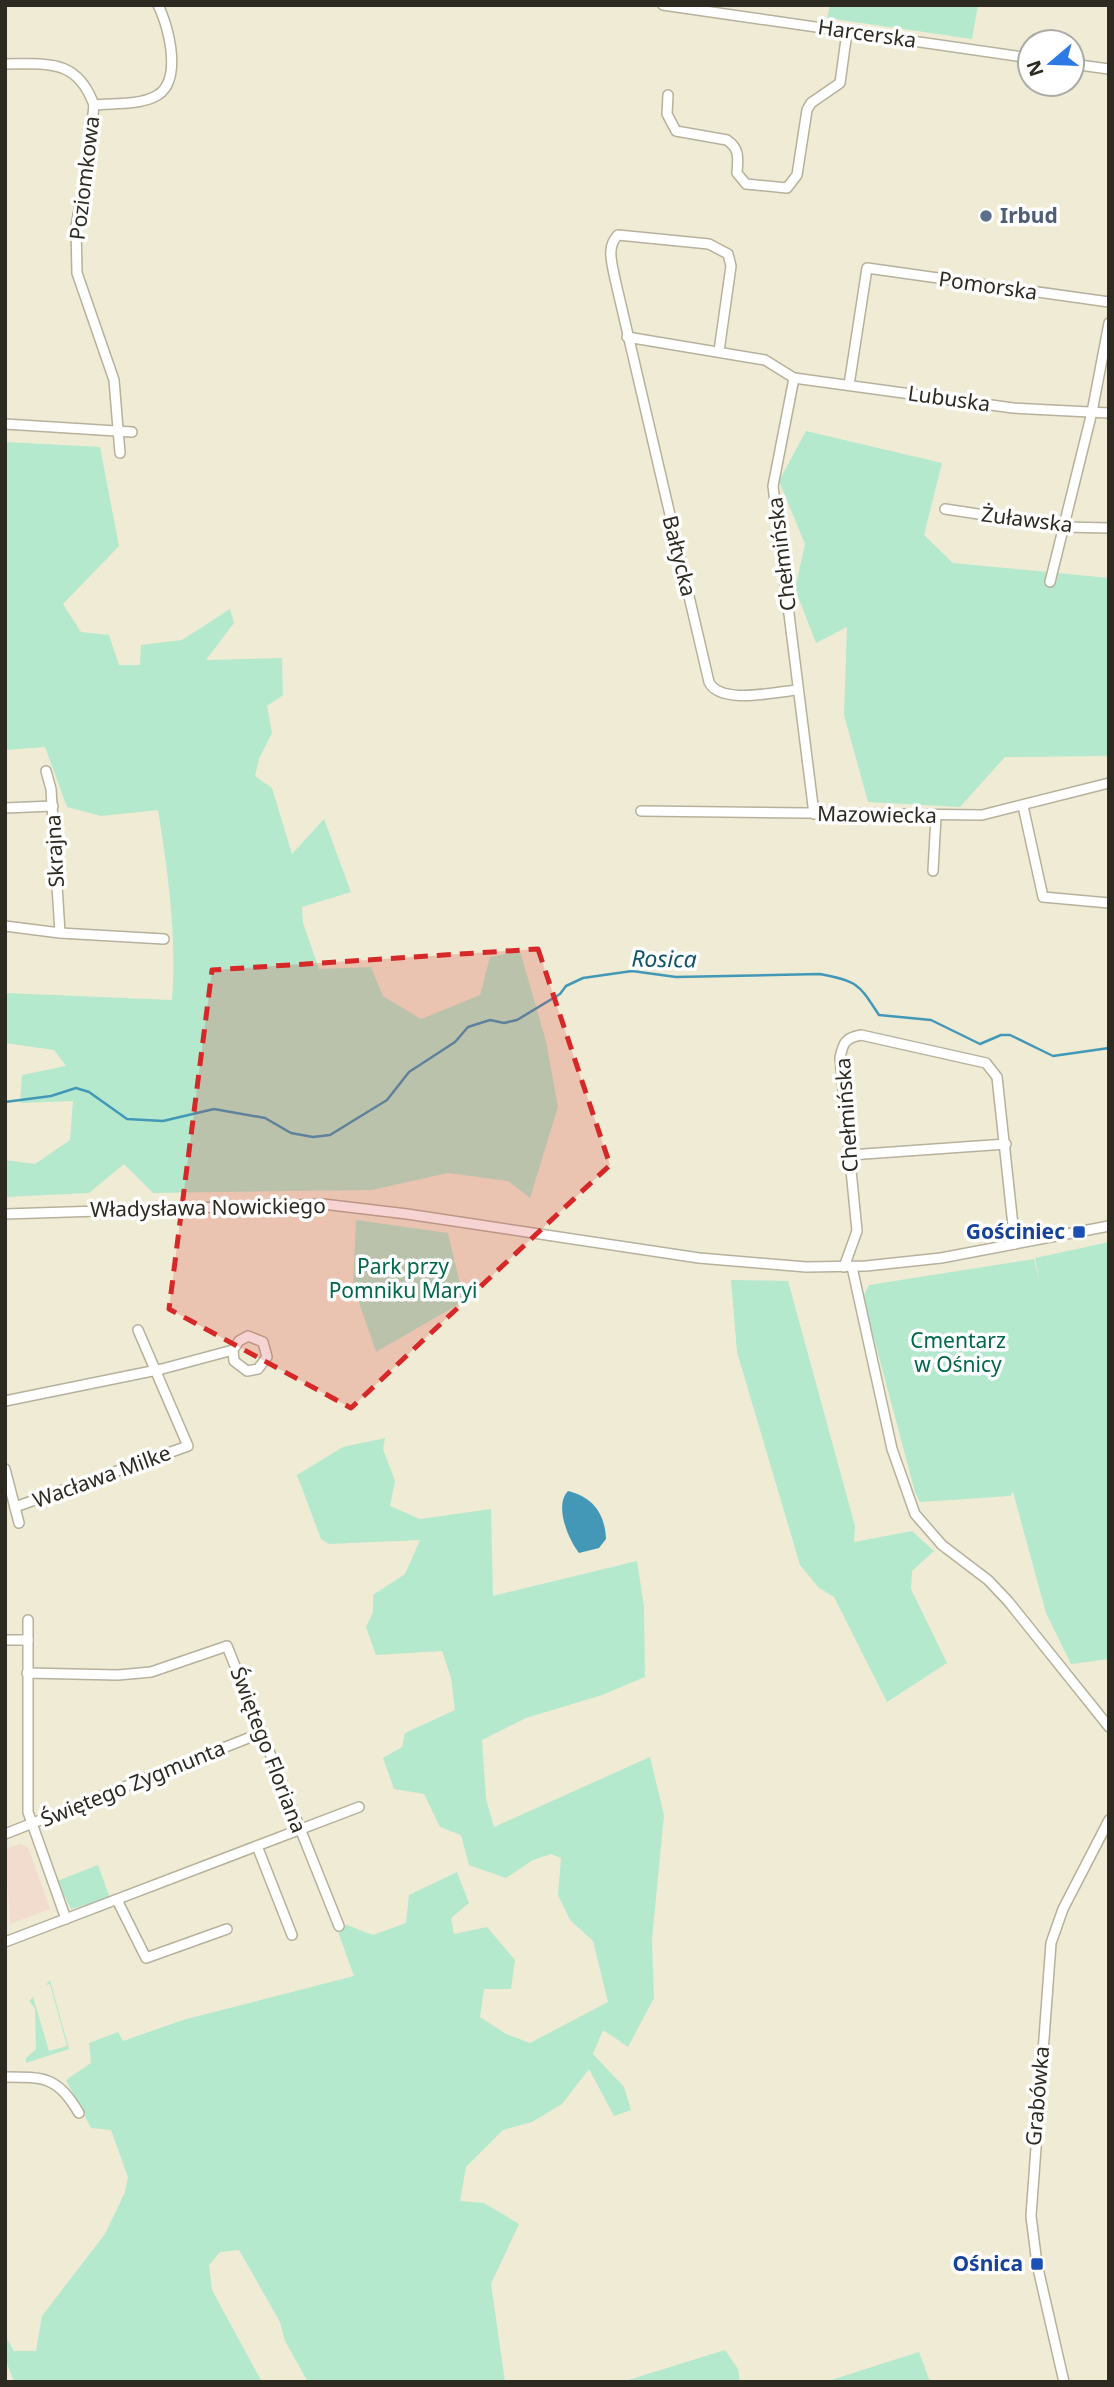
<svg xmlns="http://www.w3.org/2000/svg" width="1114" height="2387" font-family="'Noto Sans',sans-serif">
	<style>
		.education { fill: #f1dcce }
		.green { fill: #b4e9ce }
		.water { fill: #4398b8 }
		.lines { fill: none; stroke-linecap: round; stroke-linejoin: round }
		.stream { stroke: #4398b8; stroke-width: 2.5 }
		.minor-casing { stroke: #b6b19c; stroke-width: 12 }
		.minor { stroke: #fff; stroke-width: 9 }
		.marked { fill: #d62828; fill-opacity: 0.2; stroke: #d62828; stroke-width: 5; stroke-dasharray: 14 9; stroke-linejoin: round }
		.service-dot { fill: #5c6f8a; stroke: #fff; stroke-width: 2.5 }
		.transit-dot { fill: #1a4fb4; stroke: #fff; stroke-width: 2.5 }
		.labels { text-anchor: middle; stroke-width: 7; stroke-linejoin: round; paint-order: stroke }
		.street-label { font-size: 21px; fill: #2c2a21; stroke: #fff }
		.service-label { font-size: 21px; font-weight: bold; fill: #4e5e75; stroke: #fff; text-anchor: start }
		.transit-label { font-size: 21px; font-weight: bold; fill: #164399; stroke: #fff; text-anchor: end }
		.park-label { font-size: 21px; fill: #016846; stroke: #fff }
		.water-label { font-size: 23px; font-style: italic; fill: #0e556b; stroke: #fff }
	</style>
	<rect width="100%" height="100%" fill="#f0ebd4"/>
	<path class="education" d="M20,1844L28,1847L50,1909L10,1924L5,1849Z"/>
	<g class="green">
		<path d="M830,5H978L972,39L827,18Z"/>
		<path d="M806,431L942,463L924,535L953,563L1109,578V756L1005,757L960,807L868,802L844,715L847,627L816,643L795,589L805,544L779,481Z"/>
		<path d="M5,442L100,447L119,546L63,604L81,632L109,635L119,665H140L141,645L182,640L230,609L234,623L206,660L282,658L283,695L267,706L272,733L259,759L255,776L272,788L292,854L324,819L351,892L302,907L303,923L319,969L371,967L383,996L421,1019L480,995L490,957L520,951L546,1041L558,1107L530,1198L508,1181L448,1173L372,1190L153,1193L124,1164L89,1193L5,1197V1160L35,1164L70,1140L73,1101L20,1103L22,1075L66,1066L54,1050L5,1043V993L172,1000C177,937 168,872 158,810L101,816L67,807L45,747L5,750Z"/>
		<path d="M356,1220L448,1233L464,1301L376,1352L353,1285Z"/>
		<path d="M1109,1242V1659L1071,1664L1046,1613L1013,1492L1010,1496L920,1502L915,1492L863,1297L869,1285L1034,1259L1040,1284L1035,1258Z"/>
		<path d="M731,1280L788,1281L855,1526L854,1542L912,1531L934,1551L912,1571L911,1589L947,1663L887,1702L834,1597L819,1588L800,1565L737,1352Z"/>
		<path d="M385,1438L383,1449L395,1481L390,1506L420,1519L491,1509L493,1596L637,1561L644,1607L645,1677L602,1695L526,1718L482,1740L486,1799L494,1827L650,1757L664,1815L652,1939L654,1998L628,2047L603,2030L593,2054L624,2087L631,2110L614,2116L589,2069L562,2104L532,2122L503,2130L466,2167L460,2201L484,2203L519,2224L491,2284L505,2382H308L285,2341L280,2322L239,2250L220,2252L209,2265L212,2290L262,2382H14L5,2358V2335L14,2351H36L42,2316L105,2234L125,2192L128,2177L111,2130L91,2128L66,2080L91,2063L89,2043L118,2032L123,2041L183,2020L354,1976L337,1929L347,1925L373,1935L406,1923L409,1895L457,1872L469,1903L451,1918L454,1934L487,1927L515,1960L511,1989H484L480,2017L506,2034L530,2043L608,2002L593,1941L570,1920L558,1895L561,1858L551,1854L533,1860L506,1878L469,1865L461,1835L440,1827L424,1794L394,1789L383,1758L402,1747L405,1733L455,1710L451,1678L442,1651L376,1655L366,1627L373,1612V1595L405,1574L420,1540L329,1544L321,1539L297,1475L343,1447Z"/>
		<path d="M98,1865L110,1898L71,1909L57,1881Z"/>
		<path d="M50,1980L69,2049L26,2063V2058L36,2049L35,2008L29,2001L33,1997L49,2051L67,2046L50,1984L46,1985Z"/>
		<path d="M725,2350L738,2369L740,2382H622Z"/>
		<path d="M919,2352L930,2382H825Z"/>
	</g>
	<path class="water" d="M568,1491C593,1497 605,1514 606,1539L599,1548L579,1553C568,1539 554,1505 568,1491Z"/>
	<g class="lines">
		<path class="stream" d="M5,1102L51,1096L76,1088L89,1092L127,1119L163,1121L214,1109L265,1118L291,1133L313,1137L330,1135L387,1100L409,1072L455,1042L468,1027L490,1020L504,1023L517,1020L560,994L566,986L583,978L632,971L676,977L820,974C859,981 859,985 879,1015L931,1020L980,1044L1001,1035H1010L1053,1056L1109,1048"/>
		<defs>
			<g id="minor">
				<path d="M663,5L1030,58"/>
				<path d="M5,64C47,64 77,58 94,105C112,103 138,105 154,97C184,84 169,27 158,5"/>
				<path d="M1072,64L1109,69"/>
				<path d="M668,95L667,114L676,131L727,140C740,149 738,158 737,173L746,184L787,188L797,175L807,110L811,103L840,83L847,32"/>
				<path d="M94,105L88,162L76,226L77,273L114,380L120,453"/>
				<path d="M627,337L765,360L794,378L1013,408L1109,413"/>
				<path d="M719,351L731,266L728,254L709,244L618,235C606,247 612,263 615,279L709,682C720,705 775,692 797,690"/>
				<path d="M794,378L773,486L814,814"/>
				<path d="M849,385L867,268L1109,302"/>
				<path d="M5,424L132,432"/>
				<path d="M945,509L1064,527L1109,528"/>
				<path d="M1050,582L1092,412L1109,323"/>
				<path d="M46,771L51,789L60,933"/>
				<path d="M1023,806L1043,897L1109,903"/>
				<path d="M5,808L53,806"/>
				<path d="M641,811L982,815L1109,783"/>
				<path d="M933,871L936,816"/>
				<path d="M5,926L60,933L164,939"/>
				<path d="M850,1155L1006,1144"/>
				<path d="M5,1214L323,1204L407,1214L699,1258L806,1267L866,1266L941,1258L1109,1226"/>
				<path d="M844,1267L857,1231L840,1058C843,1043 845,1038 861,1035L986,1063L997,1077L1015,1244"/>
				<path d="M852,1267L892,1449L915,1514L942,1545L988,1580L1008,1601L1109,1727"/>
				<path d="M5,1401L162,1369L233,1350L239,1341L248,1336L263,1342L267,1357L258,1369L247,1371L234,1361L233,1350"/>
				<path d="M5,1469L19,1523"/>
				<path d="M15,1507L188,1446L138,1330"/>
				<path d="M28,1620V1812L66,1919"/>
				<path d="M5,1640H28"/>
				<path d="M27,1673L118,1675L151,1672L227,1646L339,1926"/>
				<path d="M5,1834L261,1733"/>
				<path d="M257,1846L292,1935"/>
				<path d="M117,1900L146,1958L227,1929"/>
				<path d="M5,1942L359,1807"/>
				<path d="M5,2077C46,2077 57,2077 79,2113"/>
				<path d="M1064,2382L1037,2264L1031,2216L1051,1943L1063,1909L1109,1820"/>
			</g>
		</defs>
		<use href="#minor" class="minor-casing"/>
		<use href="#minor" class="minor"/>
	</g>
	<path class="marked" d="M538,949L610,1165L351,1408L169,1309L212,970Z"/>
	<circle class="service-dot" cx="986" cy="216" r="7"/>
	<g class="transit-dot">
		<rect x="1072" y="1225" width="14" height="14" rx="3.5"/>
		<rect x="1030" y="2257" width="14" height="14" rx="3.5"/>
	</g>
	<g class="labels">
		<g class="street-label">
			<text transform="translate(867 34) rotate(8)" y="7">Harcerska</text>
			<text transform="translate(85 178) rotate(-83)" y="7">Poziomkowa</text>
			<text transform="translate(988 286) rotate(8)" y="7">Pomorska</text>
			<text transform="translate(949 399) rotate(8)" y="7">Lubuska</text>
			<text transform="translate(1027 520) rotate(7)" y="7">Żuławska</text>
			<text transform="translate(782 554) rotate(-97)" y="7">Chełmińska</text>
			<text transform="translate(679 556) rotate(76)" y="7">Bałtycka</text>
			<text transform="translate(877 815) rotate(1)" y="7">Mazowiecka</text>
			<text transform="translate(55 851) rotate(-93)" y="7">Skrajna</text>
			<text transform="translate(847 1115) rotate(-94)" y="7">Chełmińska</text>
			<text transform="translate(208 1208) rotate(-1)" y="7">Władysława Nowickiego</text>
			<text transform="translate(102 1477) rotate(-20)" y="7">Wacława Milke</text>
			<text transform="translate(268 1750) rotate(69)" y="7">Świętego Floriana</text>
			<text transform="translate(133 1784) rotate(-22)" y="7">Świętego Zygmunta</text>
			<text transform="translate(1038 2096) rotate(-85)" y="7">Grabówka</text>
		</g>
		<g class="service-label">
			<text x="1000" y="223">Irbud</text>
		</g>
		<g class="transit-label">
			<text x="1065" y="1239">Gościniec</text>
			<text x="1023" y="2271">Ośnica</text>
		</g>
		<g class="park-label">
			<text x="403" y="1274">Park przy<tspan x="403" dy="24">Pomniku Maryi</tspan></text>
			<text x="958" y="1348">Cmentarz<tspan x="958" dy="24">w Ośnicy</tspan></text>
		</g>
		<g class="water-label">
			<text transform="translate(664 959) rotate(1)" y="8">Rosica</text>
		</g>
	</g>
	<rect width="1114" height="2387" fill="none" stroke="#2c2a21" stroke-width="14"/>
	<g transform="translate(1051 63) rotate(251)"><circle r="33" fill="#ffffff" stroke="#abaaa6" stroke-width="2"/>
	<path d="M0-5L12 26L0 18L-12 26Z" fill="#2e79e5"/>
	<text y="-10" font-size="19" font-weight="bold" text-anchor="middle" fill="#2c2a21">N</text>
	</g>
</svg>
